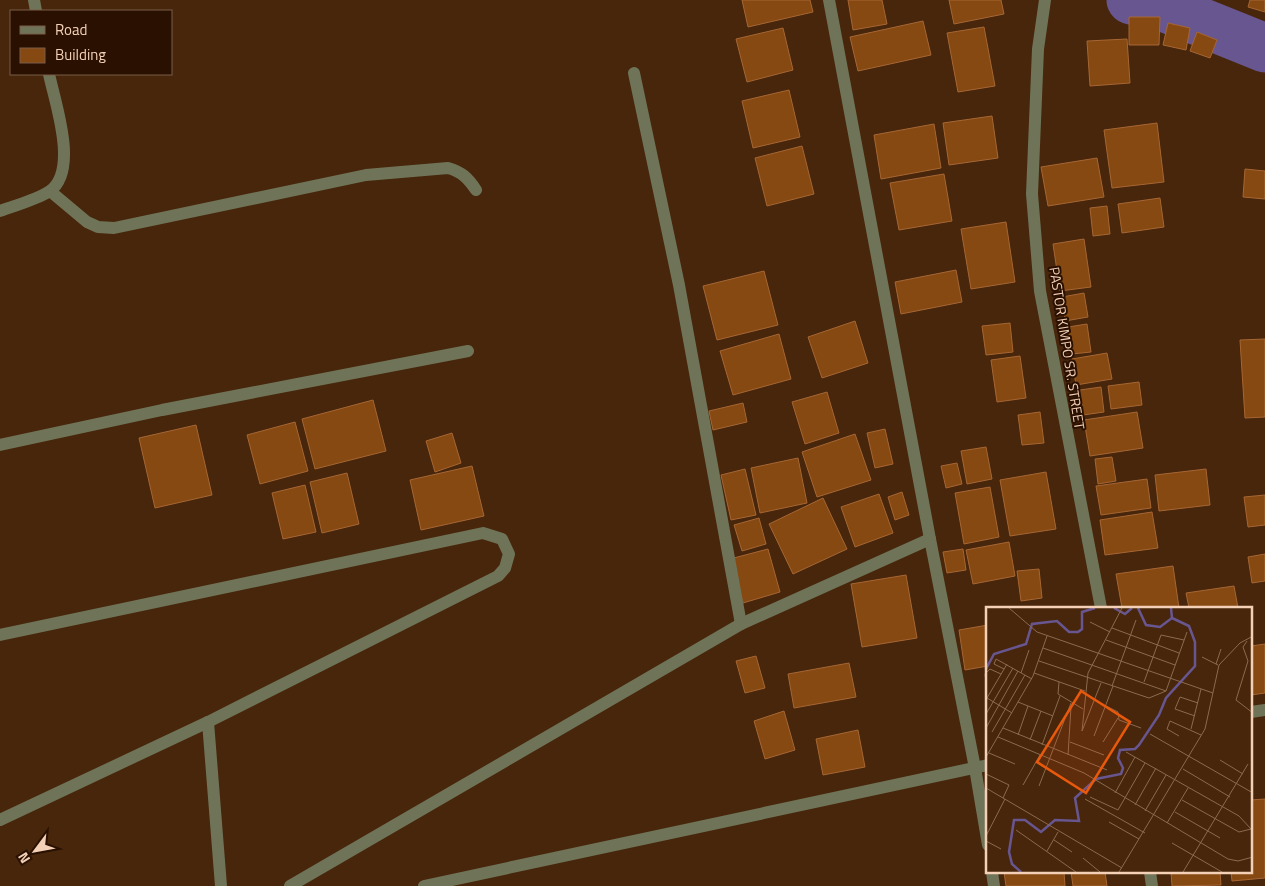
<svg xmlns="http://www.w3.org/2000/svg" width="1265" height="886" font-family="'Titillium Web',sans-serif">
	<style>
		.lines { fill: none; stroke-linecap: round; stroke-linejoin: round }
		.river { stroke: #685691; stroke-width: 49 }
		.building { fill: #864912; stroke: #a66634 }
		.minor { stroke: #6f7458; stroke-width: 12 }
		.labels { text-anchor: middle; stroke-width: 4; stroke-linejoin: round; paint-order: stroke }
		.street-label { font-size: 14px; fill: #f4d0b7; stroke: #291000 }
		.inset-river { fill: none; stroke: #685691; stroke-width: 2.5 }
		.inset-road { fill: none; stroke: #8c6a50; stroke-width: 1 }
		.view { fill: #e8590c; fill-opacity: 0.15; stroke: #e8590c; stroke-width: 2.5 }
		.inset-edge { fill: none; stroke: #f4d0b7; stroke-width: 2.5 }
	</style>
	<rect width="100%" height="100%" fill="#47260b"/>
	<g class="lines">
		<path class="river" d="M1131,0L1156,4L1265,48"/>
	</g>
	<g class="building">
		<path d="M742,0H810L813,12L748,27Z"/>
		<path d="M848,0H882L887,24L853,30Z"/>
		<path d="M949,0H1001L1004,14L954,24Z"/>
		<path d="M1250,0H1265V12L1248,7Z"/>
		<path d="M1129,17H1160L1159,45H1129Z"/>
		<path d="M923,21L931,55L858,71L850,37Z"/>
		<path d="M1168,23L1190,28L1186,50L1163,45Z"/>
		<path d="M984,27L995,86L958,92L947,33Z"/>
		<path d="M783,28L793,70L747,82L736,39Z"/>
		<path d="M1197,32L1217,40L1210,58L1190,51Z"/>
		<path d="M1127,39L1130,83L1090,86L1087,41Z"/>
		<path d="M789,90L800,137L753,148L742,101Z"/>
		<path d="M992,116L998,158L949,165L943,123Z"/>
		<path d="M1157,123L1164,182L1112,188L1104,130Z"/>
		<path d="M934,124L941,168L881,179L874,135Z"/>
		<path d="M802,146L814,194L767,206L755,158Z"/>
		<path d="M1097,158L1104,197L1048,206L1041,167Z"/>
		<path d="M1245,169L1265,171V199L1243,197Z"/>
		<path d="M944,174L952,221L899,230L890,183Z"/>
		<path d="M1160,198L1164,227L1122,233L1118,204Z"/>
		<path d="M1107,206L1110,234L1093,236L1090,208Z"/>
		<path d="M1006,222L1015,282L971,289L961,229Z"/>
		<path d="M1084,239L1091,287L1060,291L1053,244Z"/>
		<path d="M956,270L962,302L901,314L895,282Z"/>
		<path d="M764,271L778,325L717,340L703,286Z"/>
		<path d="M1084,293L1088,317L1065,321L1062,297Z"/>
		<path d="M855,321L868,363L822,378L808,337Z"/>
		<path d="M1010,323L1013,352L986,355L982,326Z"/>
		<path d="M1087,324L1091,352L1072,354L1068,327Z"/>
		<path d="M779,334L791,379L733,395L720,351Z"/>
		<path d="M1265,339V417L1245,418L1240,340Z"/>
		<path d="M1107,353L1112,379L1076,385L1072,359Z"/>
		<path d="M1020,356L1026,398L997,402L991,360Z"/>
		<path d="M1139,382L1142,405L1111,409L1108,386Z"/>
		<path d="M1101,387L1104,412L1083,415L1080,390Z"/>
		<path d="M827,392L839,433L805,444L792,402Z"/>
		<path d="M373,400L386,451L315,469L302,419Z"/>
		<path d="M743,403L747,422L713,430L709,411Z"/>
		<path d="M1040,412L1044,443L1022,445L1018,415Z"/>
		<path d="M1137,412L1143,448L1090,456L1084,420Z"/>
		<path d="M295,422L308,471L260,484L247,435Z"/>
		<path d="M196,425L212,495L155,508L139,438Z"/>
		<path d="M885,429L893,464L875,468L867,433Z"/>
		<path d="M452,433L461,463L435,472L426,441Z"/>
		<path d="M855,434L871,480L817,497L802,452Z"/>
		<path d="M986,447L992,479L967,484L961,451Z"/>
		<path d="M1112,457L1116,481L1098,484L1095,459Z"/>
		<path d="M798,458L807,503L760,513L751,468Z"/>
		<path d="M957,463L962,484L946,488L941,466Z"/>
		<path d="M472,466L484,516L421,530L410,480Z"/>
		<path d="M745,469L756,515L731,520L721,475Z"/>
		<path d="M1206,469L1210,505L1159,511L1155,475Z"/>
		<path d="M1046,472L1056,529L1010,536L1000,480Z"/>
		<path d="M347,473L359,524L322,533L310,482Z"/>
		<path d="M1147,479L1151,508L1101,515L1096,486Z"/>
		<path d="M305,485L316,532L283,539L272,493Z"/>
		<path d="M990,487L999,537L964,544L955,493Z"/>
		<path d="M902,492L909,515L895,520L888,497Z"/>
		<path d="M879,494L893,533L855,547L841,507Z"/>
		<path d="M1265,495V525L1248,527L1244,497Z"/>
		<path d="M823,498L847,549L793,574L769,524Z"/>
		<path d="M1152,512L1158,548L1105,555L1100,520Z"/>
		<path d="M759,518L766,544L742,551L734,525Z"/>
		<path d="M1009,542L1015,576L973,584L966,550Z"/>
		<path d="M768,549L780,592L743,603L730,559Z"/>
		<path d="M963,549L966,570L947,573L943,552Z"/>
		<path d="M1265,554V581L1252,583L1248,557Z"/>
		<path d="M1173,566L1179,608H1122L1116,574Z"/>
		<path d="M1039,569L1042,598L1021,601L1017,571Z"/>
		<path d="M906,575L917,638L862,647L851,584Z"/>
		<path d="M1234,586L1238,608H1189L1186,593Z"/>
		<path d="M988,625V666L965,670L959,630Z"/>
		<path d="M1265,644V693L1251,695V646Z"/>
		<path d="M756,656L765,688L745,693L736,661Z"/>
		<path d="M849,663L856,697L794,708L788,674Z"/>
		<path d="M985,674H988V697Z"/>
		<path d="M784,711L795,750L765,759L754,721Z"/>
		<path d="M858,730L865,767L823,775L816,739Z"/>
		<path d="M1265,799V878L1232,881L1231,872H1251V800Z"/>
		<path d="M1004,872H1064L1065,886H1006Z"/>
		<path d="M1071,872H1105L1107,886H1073Z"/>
		<path d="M1171,872H1220L1221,885L1172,886Z"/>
	</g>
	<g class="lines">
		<g class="minor">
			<path d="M34,0L36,11"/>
			<path d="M829,0L930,539L975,768L988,845"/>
			<path d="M1045,0L1038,49L1032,194L1040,291L1101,608"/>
			<path d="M634,73L679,285L741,624"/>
			<path d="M50,191L87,222L98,227L114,228L366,175L448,168C462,172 468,178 476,190"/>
			<path d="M0,211C16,205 36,200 50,191C79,170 55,103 49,74"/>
			<path d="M0,445L162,410L468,351"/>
			<path d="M0,635L483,533L502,539L509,554L505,568L498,576L208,722L0,820"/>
			<path d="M1251,712L1265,710"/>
			<path d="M208,722L221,886"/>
			<path d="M992,872L994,886"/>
			<path d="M1150,872L1152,886"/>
			<path d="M290,886L741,624L930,539"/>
			<path d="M424,886L988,765"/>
		</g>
	</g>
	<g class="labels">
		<g class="street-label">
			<text transform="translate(1067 348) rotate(81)" y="5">PASTOR KIMPO SR. STREET</text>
		</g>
	</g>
	<g transform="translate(986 607)">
		<rect width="266" height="266" fill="#47260b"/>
		<path class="inset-river" d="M128,1L139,7L146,1M152,1L160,18L174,20L186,11L185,1M0,62L8,47L40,37L46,17L71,14L83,25H92L96,22V5L109,1M35,265L26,257L23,245L28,213H39L55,225L69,213L93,214L89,191L110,172L135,167L137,161L132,151L134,143L149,142L153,138L173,108L180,91L209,59V35L203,19L186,11"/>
		<path class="inset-road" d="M23,1L51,25L227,86M104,15L124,25M126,21L193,46M120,33L189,58M261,34L257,40L262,54L250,93L267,106M57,41L180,84M216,50L232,58M53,54L163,91L180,84L201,25M230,57L235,42M18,62L8,57L10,52L46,72M0,66L4,62L15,67M35,66L43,43M48,66L99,84M73,75L72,87L97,102M158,75L175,28L198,33M115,76L96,124L102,66L136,1M126,79L150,13M1,91L21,57M1,91L26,106M32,95L67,109M120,99L132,105L133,113L155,121M0,107L27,61M209,109L189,102L194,90L212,96M0,121L32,64M17,121L121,163M205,122L215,82M6,125L39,68M164,127L267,186M32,128L42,99M108,129L127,79M193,129L181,122L184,114L215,128M12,130L98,166L242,252L252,254L267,250M44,133L55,104M84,135L118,148M117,135L132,111M56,138L74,89M140,145L253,209L265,222M3,146L29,157M82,148L85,100M0,150L47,69L61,29M234,153L257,167M197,162L244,190M0,167L23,178L17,191M37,178L54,148M53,179L85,96M0,181L136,261M129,186L149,150M104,190L132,203L159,156M99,192L159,226M196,193L253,225L265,222M149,198L170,161M159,204L180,168M189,205L234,231M123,215L153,232M181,216L202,181M30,223L90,265M0,229L19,192M68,233L86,245M0,234L15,242M186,236L236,265M61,244L72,225M97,251L114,265M133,265L219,122L233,58L254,36L267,29M197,265L262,157"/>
		<path class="view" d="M95,84L144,115L100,186L51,155Z"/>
		<rect width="266" height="266" class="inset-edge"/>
	</g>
	<rect x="10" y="10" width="162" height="65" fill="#291000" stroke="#7a5d49"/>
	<rect x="20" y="26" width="25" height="8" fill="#6f7458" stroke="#7a5d49"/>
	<text x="55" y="35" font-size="15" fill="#f4d0b7">Road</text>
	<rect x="20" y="48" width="25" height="15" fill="#864912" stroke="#7a5d49"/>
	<text x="55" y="60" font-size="15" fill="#f4d0b7">Building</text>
	<g transform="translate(35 851) rotate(238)" stroke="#291000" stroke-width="4" paint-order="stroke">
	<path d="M0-4L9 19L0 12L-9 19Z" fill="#f4d0b7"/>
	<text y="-8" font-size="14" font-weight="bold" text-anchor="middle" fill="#f4d0b7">N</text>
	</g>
</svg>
